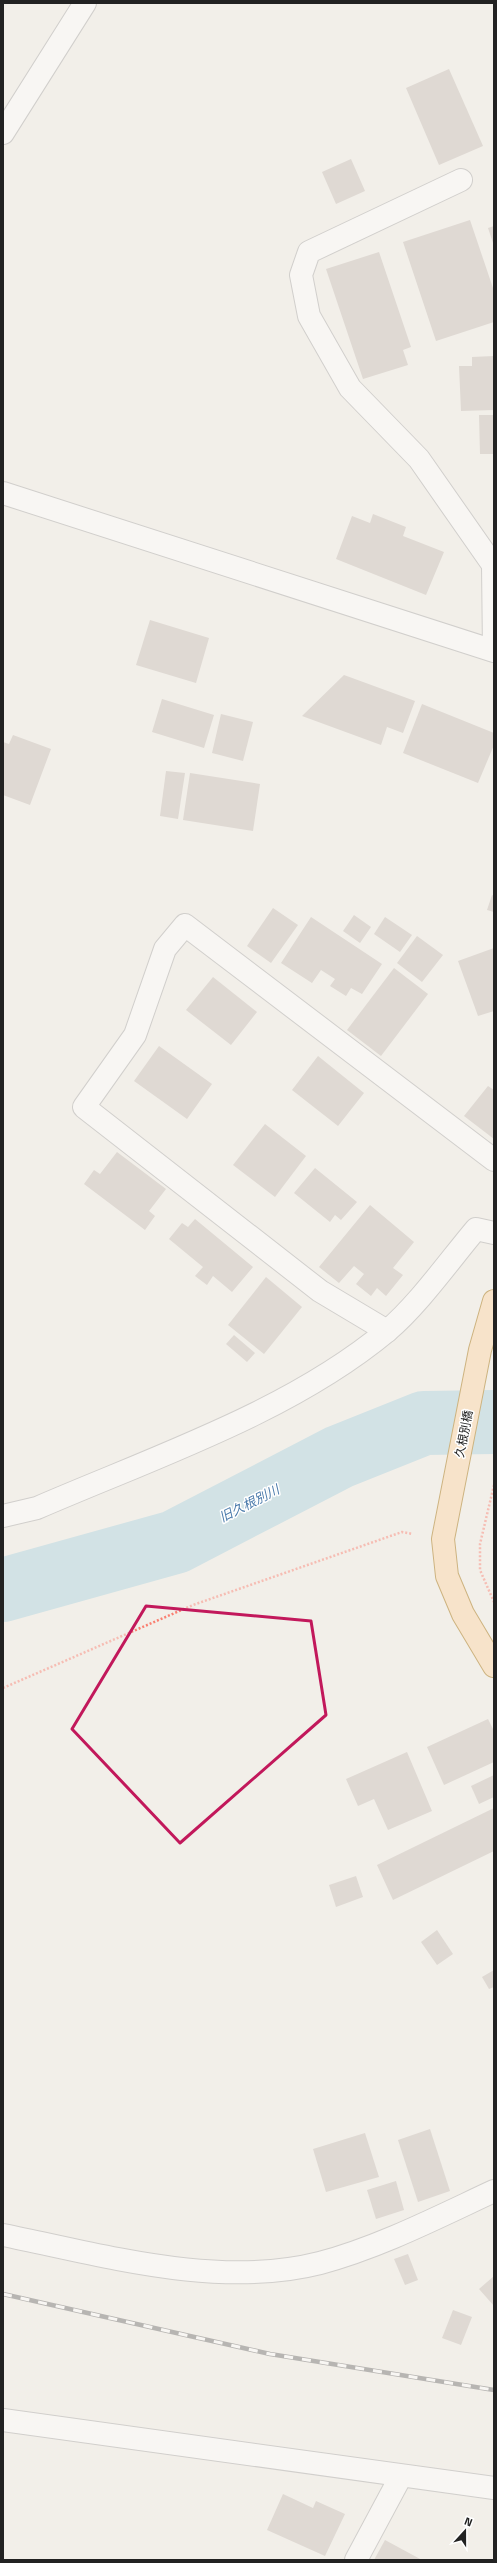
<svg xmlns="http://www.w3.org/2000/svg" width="497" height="2563" font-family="'Titillium Web','Noto Sans JP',sans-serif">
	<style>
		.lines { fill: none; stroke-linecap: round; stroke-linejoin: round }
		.river { stroke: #aad3df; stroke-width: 64 }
		.building { fill: #c7bfb8 }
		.minor-casing { stroke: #a9a9a9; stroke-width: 24 }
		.major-casing { stroke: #a06b00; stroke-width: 24 }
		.path { stroke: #fa8072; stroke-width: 2.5; stroke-dasharray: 2 2; stroke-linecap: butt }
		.minor { stroke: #fff; stroke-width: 22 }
		.major { stroke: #fcd6a4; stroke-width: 22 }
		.rail-casing { stroke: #707070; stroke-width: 4.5 }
		.rail { stroke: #fff; stroke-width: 3; stroke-dasharray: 9; stroke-linecap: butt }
		.marked { fill: none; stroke: #c2185b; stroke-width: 3; stroke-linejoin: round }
		.labels { text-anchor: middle; stroke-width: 3; stroke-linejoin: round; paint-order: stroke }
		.street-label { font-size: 12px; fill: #222; stroke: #fff }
		.water-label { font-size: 13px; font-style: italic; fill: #4a7aab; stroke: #fff }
	</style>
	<rect width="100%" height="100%" fill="#f2efe9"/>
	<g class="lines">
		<path class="river" d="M3,1590L175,1542L339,1457L424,1423L494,1422"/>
	</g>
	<g class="building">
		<path d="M449,69L483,146L439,165L406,88Z"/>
		<path d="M351,159L365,191L336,204L322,172Z"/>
		<path d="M470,220L494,291V322L436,341L403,242Z"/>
		<path d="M494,226V246L488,228Z"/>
		<path d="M379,252L411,347L403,350L408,365L363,379L326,269Z"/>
		<path d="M494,356V410L461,411L459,366H472V357Z"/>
		<path d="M479,415H494V454H480Z"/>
		<path d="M373,514L406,527L403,536L444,552L426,595L336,559L352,516L370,523Z"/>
		<path d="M150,620L209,638L196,683L136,665Z"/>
		<path d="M344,675L415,701L403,733L387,727L381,745L302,716Z"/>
		<path d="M162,699L214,715L204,748L152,732Z"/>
		<path d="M422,704L494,733V745L478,783L403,753Z"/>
		<path d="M221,714L253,722L243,761L212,753Z"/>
		<path d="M13,735L51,749L30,805L3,795V742L9,744Z"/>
		<path d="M166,771L185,773L178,819L160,816Z"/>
		<path d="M190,773L260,784L253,831L183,820Z"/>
		<path d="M492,895L494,896V912L487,910Z"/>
		<path d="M273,908L298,925L271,963L247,946Z"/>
		<path d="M354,915L371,927L360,943L343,931Z"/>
		<path d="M311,917L382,964L362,994L351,988L346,996L330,986L335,979L321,970L312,983L281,963Z"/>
		<path d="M385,917L412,935L400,952L374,934Z"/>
		<path d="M417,936L443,955L422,982L397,963Z"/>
		<path d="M494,948V1011L478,1016L458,961Z"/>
		<path d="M394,968L428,994L381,1056L347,1030Z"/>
		<path d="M213,977L257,1012L231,1045L186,1010Z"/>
		<path d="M159,1046L212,1084L187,1119L134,1081Z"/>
		<path d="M318,1056L364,1093L338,1126L292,1090Z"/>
		<path d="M488,1086L494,1090V1139L464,1116Z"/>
		<path d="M265,1124L306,1156L275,1197L233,1165Z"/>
		<path d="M117,1152L166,1189L149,1211L155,1216L145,1230L84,1184L94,1170L100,1174Z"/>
		<path d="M315,1168L357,1202L341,1220L335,1215L330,1222L294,1193Z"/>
		<path d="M370,1205L414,1242L393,1268L403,1275L386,1296L377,1288L371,1296L356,1284L364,1274L354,1266L339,1283L319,1267Z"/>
		<path d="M195,1219L253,1267L232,1292L213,1276L207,1285L195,1276L203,1267L169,1239L182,1223L188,1227Z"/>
		<path d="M266,1277L302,1307L264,1354L228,1325Z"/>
		<path d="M234,1335L255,1353L247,1362L226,1344Z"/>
		<path d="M488,1719L494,1731V1762L444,1785L427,1747Z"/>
		<path d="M407,1752L432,1811L388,1830L374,1799L358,1806L346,1779Z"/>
		<path d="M494,1775V1797L479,1804L471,1786Z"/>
		<path d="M494,1808V1851L393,1900L377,1865Z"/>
		<path d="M356,1876L363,1897L336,1907L329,1885Z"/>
		<path d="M437,1930L453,1954L437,1965L421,1942Z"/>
		<path d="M494,1970V1987L489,1989L482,1977Z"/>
		<path d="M430,2129L450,2191L418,2202L398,2140Z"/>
		<path d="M365,2133L379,2177L326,2192L313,2149Z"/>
		<path d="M396,2181L404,2210L376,2219L367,2190Z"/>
		<path d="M408,2254L418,2280L405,2285L394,2259Z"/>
		<path d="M494,2276V2306L479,2289Z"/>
		<path d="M453,2310L472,2317L461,2345L442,2338Z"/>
		<path d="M283,2494L313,2508L316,2501L345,2514L325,2556L267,2530Z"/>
		<path d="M385,2540L422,2560H374Z"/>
	</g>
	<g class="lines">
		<defs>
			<g id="minor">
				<path d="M3,133L85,3"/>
				<path d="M3,493L494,651L493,565L419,459L350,388L309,316L301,275L309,252L461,180"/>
				<path d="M387,1331L320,1291L84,1107L135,1035L165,949L185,925L494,1160"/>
				<path d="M3,1516L37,1508C152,1458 290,1412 387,1331C418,1305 449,1261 476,1229L494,1233"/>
				<path d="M3,2235C103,2255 218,2289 320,2263C380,2247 438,2217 494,2191"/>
				<path d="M3,2420L494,2488"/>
				<path d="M356,2560L401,2476"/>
			</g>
			<path id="major" d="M494,1301L480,1350L443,1539L447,1576L463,1614L494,1666"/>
		</defs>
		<use href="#minor" class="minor-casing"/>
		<use href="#major" class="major-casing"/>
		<g class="path">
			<path d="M494,1485L480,1544V1570L494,1602"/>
			<path d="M3,1688L193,1605L402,1532L413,1534"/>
		</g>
		<use href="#minor" class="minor"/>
		<use href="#major" class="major"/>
		<defs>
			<path id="rail" d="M3,2294L270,2354L494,2390"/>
		</defs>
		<use href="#rail" class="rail-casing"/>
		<use href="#rail" class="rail"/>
	</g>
	<path d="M0 0H497V2563H0ZM146,1606L311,1621L326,1715L180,1843L72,1729Z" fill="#f2efe9" fill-opacity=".55" fill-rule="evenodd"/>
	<path class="marked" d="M146,1606L311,1621L326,1715L180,1843L72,1729Z"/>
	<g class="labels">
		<g class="street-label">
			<text transform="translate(464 1434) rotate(-79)" y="4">久根別橋</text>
		</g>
		<g class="water-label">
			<text transform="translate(249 1503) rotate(-27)" y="5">旧久根別川</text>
		</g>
	</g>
	<rect width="497" height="2563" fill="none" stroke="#222222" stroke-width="8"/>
	<g transform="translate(465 2531) rotate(21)" stroke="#ffffff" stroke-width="3" paint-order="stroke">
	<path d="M0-3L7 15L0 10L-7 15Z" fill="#222222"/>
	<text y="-6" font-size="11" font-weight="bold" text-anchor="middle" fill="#222222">N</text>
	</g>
</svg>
